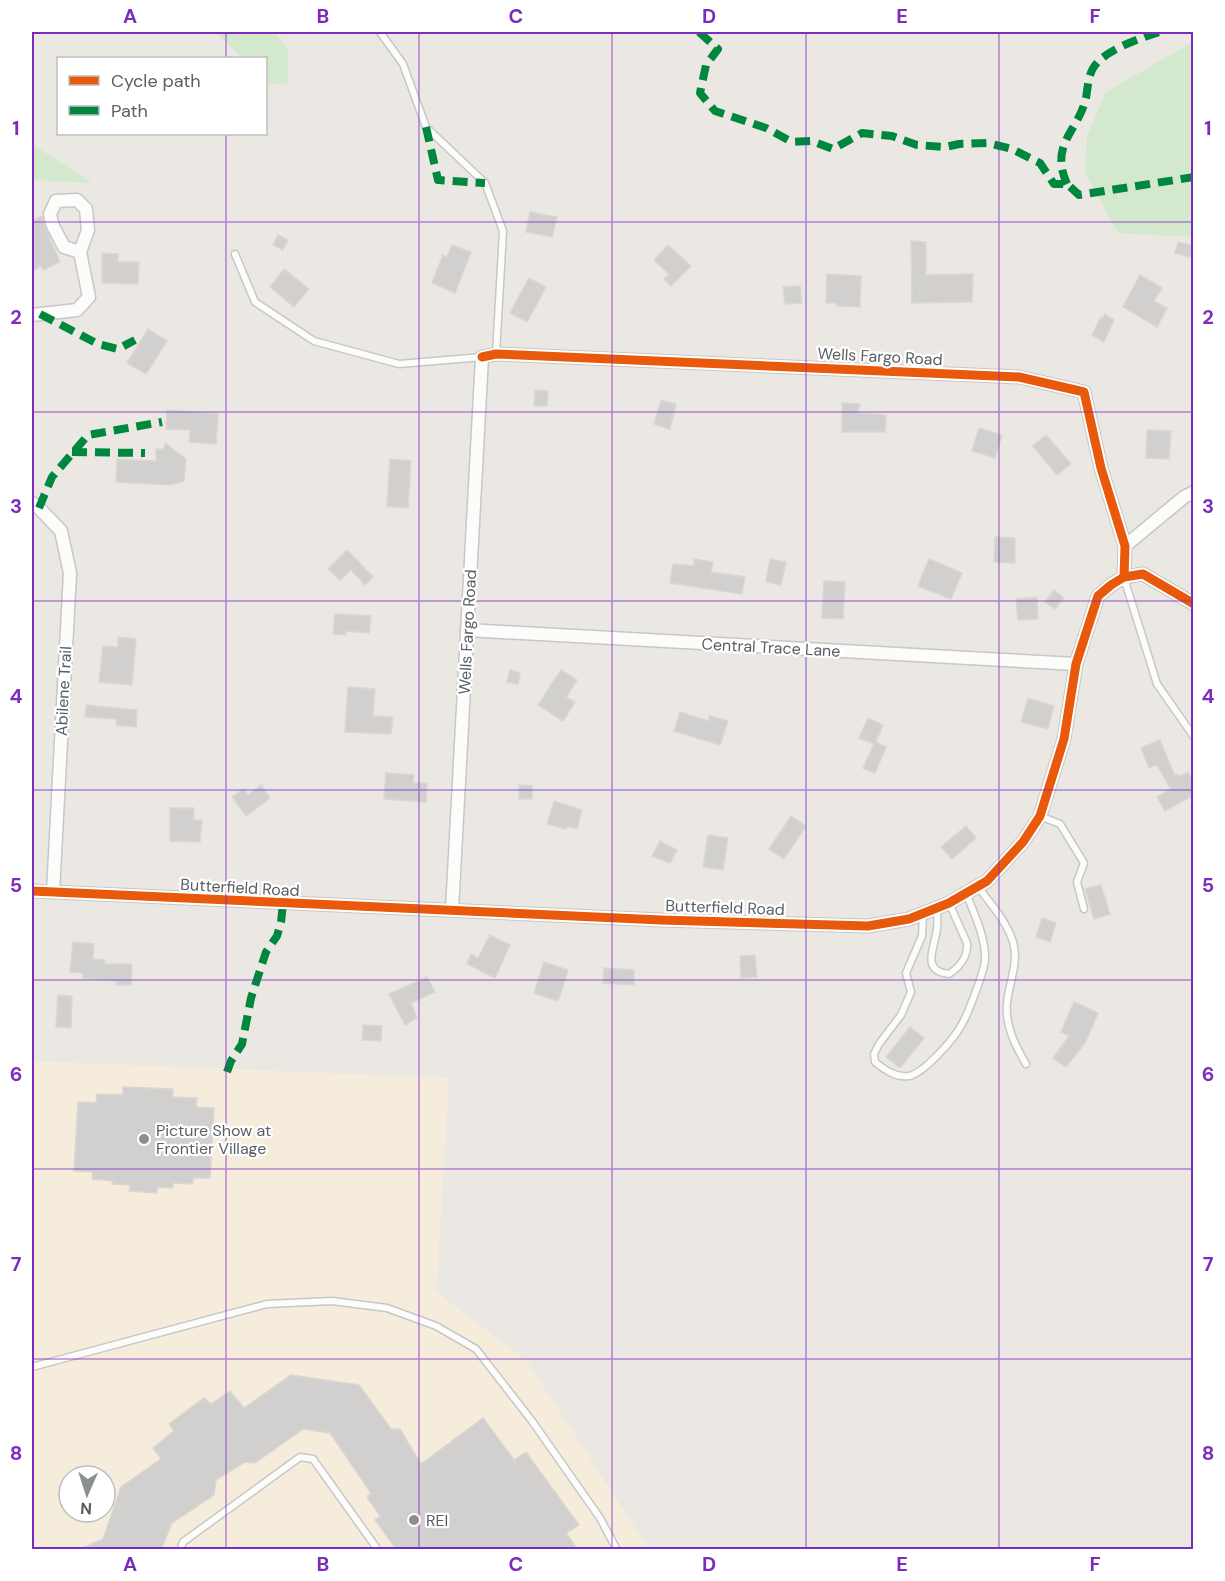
<svg xmlns="http://www.w3.org/2000/svg" width="1225" height="1581" font-family="'DM Sans',sans-serif">
	<style>
		.commercial { fill: #f6ecdb; fill-rule: evenodd }
		.green { fill: #d4e8cd }
		.building { fill: #d2d0ce; stroke: #dad7d3; stroke-width: 1.5 }
		.lines { fill: none; stroke-linecap: round; stroke-linejoin: round }
		.lane-casing { stroke: #c7c7c7; stroke-width: 9 }
		.street-casing { stroke: #c7c7c7; stroke-width: 15 }
		.lane { stroke: #fcfcfb; stroke-width: 6 }
		.street { stroke: #fcfcfb; stroke-width: 12 }
		.quiet { stroke: #00873e; stroke-width: 8; stroke-dasharray: 15 8; stroke-linecap: butt }
		.cycleway-casing { stroke: #fff; stroke-width: 13 }
		.cycleway { stroke: #e8590c; stroke-width: 9 }
		.grid { fill: none; stroke: #7b2cbf; stroke-width: 1.5; stroke-opacity: 0.55 }
		.poi-dot { fill: #8c8f90; stroke: #fff; stroke-width: 2 }
		.labels { text-anchor: middle; stroke-width: 4.5; stroke-linejoin: round; paint-order: stroke }
		.street-label { font-size: 16px; fill: #595f63; stroke: #fff }
		.poi-label { font-size: 16px; fill: #595f63; stroke: #fff; text-anchor: start }
		.neatline { fill: none; stroke: #7b2cbf; stroke-width: 2 }
		.grid-label { font-size: 20px; text-anchor: middle; font-weight: bold; fill: #7b2cbf }
	</style>
	<rect width="100%" height="100%" fill="#ebe8e4"/>
	<path class="commercial" d="M32,1061L449,1078L436,1292L526,1360L649,1549L32,1550ZM69,1476H105V1512H69Z"/>
	<g class="green">
		<path d="M215,32H275L288,49V83L269,85L266,82V58H242Z"/>
		<path d="M1193,42V237L1118,233L1085,172L1087,136L1106,92Z"/>
		<path d="M32,144L92,183L32,180Z"/>
	</g>
	<g class="building">
		<path d="M530,212L557,217L552,237L526,232Z"/>
		<path d="M42,216L45,228L60,262L43,270L41,266L32,271V221Z"/>
		<path d="M278,235L288,240L283,250L273,245Z"/>
		<path d="M911,241L926,242V275L973,274L972,302L912,303Z"/>
		<path d="M1178,242L1194,246V258L1175,253Z"/>
		<path d="M452,245L471,252L455,293L432,283L443,255L447,257Z"/>
		<path d="M668,245L691,266L671,286L664,279L669,274L654,260Z"/>
		<path d="M102,253L118,254V262H139L138,284L102,283Z"/>
		<path d="M284,269L309,289L294,307L270,287Z"/>
		<path d="M827,274L861,276L860,307L837,306V303H826Z"/>
		<path d="M1140,275L1162,288L1154,301L1167,308L1157,327L1123,307Z"/>
		<path d="M529,278L546,287L527,322L510,313Z"/>
		<path d="M800,286L802,303L785,304L783,287Z"/>
		<path d="M1105,314L1114,320L1104,342L1092,335L1101,317L1103,318Z"/>
		<path d="M148,329L167,341L146,374L127,363Z"/>
		<path d="M535,390L548,391L547,406H534Z"/>
		<path d="M661,400L676,404L670,429L654,424Z"/>
		<path d="M842,403L860,404L857,413L886,415L885,432H842Z"/>
		<path d="M167,410L218,414L216,444L189,442L190,430L166,429Z"/>
		<path d="M979,428L1002,435L995,458L972,451Z"/>
		<path d="M1147,430L1171,431L1169,459L1146,458Z"/>
		<path d="M1046,435L1071,464L1057,475L1033,446Z"/>
		<path d="M165,443L186,459L184,481L171,485L116,482L117,459L156,461V449H164Z"/>
		<path d="M390,459L411,461L408,508L387,506Z"/>
		<path d="M995,537L1015,538V563L994,562Z"/>
		<path d="M347,550L373,577L365,585L351,570L340,580L328,569Z"/>
		<path d="M694,559L713,562L711,572L745,577L742,594L670,583L673,564L694,566Z"/>
		<path d="M770,559L786,562L781,585L766,582Z"/>
		<path d="M929,559L962,573L951,599L918,586Z"/>
		<path d="M824,581L845,582L843,619L822,618Z"/>
		<path d="M1054,590L1064,598L1055,609L1045,602Z"/>
		<path d="M1037,597L1038,619L1018,620L1016,599Z"/>
		<path d="M335,614L371,616L369,633L346,631V635L333,634Z"/>
		<path d="M118,637L136,639L132,685L99,682L103,646L118,647Z"/>
		<path d="M510,670L520,673L518,684L507,682Z"/>
		<path d="M561,670L577,680L566,697L575,702L563,721L538,705Z"/>
		<path d="M348,687L375,689L373,716L393,717L391,734L345,732Z"/>
		<path d="M1028,698L1054,706L1048,729L1021,722Z"/>
		<path d="M86,705L137,710L136,727L116,725L117,719L85,717Z"/>
		<path d="M680,712L708,721L710,716L728,721L720,745L674,731Z"/>
		<path d="M868,718L883,725L876,742L886,747L875,773L863,768L874,744L859,738Z"/>
		<path d="M1160,740L1175,776L1178,774L1180,776L1188,772L1194,782V795L1165,811L1157,797L1171,789L1157,765L1149,768L1141,748Z"/>
		<path d="M386,773L414,775L413,783H427L426,802L384,799Z"/>
		<path d="M261,785L270,798L246,816L232,797L243,789L248,795Z"/>
		<path d="M519,785L532,786V799H519Z"/>
		<path d="M554,801L582,810L577,829L567,826L566,829L547,824Z"/>
		<path d="M170,808H194L193,820H202L200,842L170,841Z"/>
		<path d="M791,816L806,826L784,859L769,849Z"/>
		<path d="M966,826L976,838L952,859L941,847Z"/>
		<path d="M708,835L728,838L723,870L703,867Z"/>
		<path d="M660,841L677,850L670,863L652,856Z"/>
		<path d="M1101,885L1110,914L1094,919L1085,889Z"/>
		<path d="M1042,918L1056,923L1050,942L1036,937Z"/>
		<path d="M490,935L510,945L495,978L467,964L471,954L478,958Z"/>
		<path d="M73,942L94,944L93,959L105,960V964H132L131,985H116V981L83,978V973L70,972Z"/>
		<path d="M755,955L757,977L741,978L740,956Z"/>
		<path d="M544,962L568,970L558,1001L534,993Z"/>
		<path d="M604,968L634,970V985L603,983Z"/>
		<path d="M427,977L435,992L411,1003L417,1018L405,1025L389,994Z"/>
		<path d="M58,995L72,996L71,1028L56,1027Z"/>
		<path d="M1074,1002L1098,1013L1085,1043L1066,1067L1053,1058L1069,1036L1061,1032Z"/>
		<path d="M363,1025L382,1026L381,1041L362,1040Z"/>
		<path d="M910,1027L924,1038L900,1068L886,1057Z"/>
		<path d="M123,1087L173,1089V1097L197,1098L196,1107L214,1108L210,1178H193V1184L173,1183V1188L157,1187V1193L129,1191L130,1185L112,1184L113,1181L92,1179L93,1172L74,1171L78,1102L96,1103L97,1094L123,1095Z"/>
		<path d="M291,1375L359,1385L391,1429H400L421,1464L483,1418L514,1460L526,1452L579,1525L566,1533L578,1550H397L375,1520L380,1516L367,1497L371,1493L330,1433L303,1429L255,1463L245,1462L216,1480L214,1495L172,1523L161,1550H78L103,1539L121,1487L161,1459L153,1448L174,1431L169,1424L204,1398L211,1404L230,1391L244,1408Z"/>
	</g>
	<g class="lines">
		<defs>
			<g id="lane">
				<path d="M380,32L403,64L426,127L485,183L503,231L496,354"/>
				<path d="M235,254L255,302L314,341L399,364L482,357"/>
				<path d="M1124,578L1157,684L1194,737"/>
				<path d="M1040,816L1060,824L1084,863L1077,882L1084,909"/>
				<path d="M978,887C991,904 1007,922 1013,942C1019,963 1009,982 1007,1003C1005,1026 1015,1045 1026,1064"/>
				<path d="M937,909C937,915 938,922 937,928C936,945 919,971 949,974C960,967 968,956 967,943L949,903"/>
				<path d="M923,914L922,936L906,973L911,992L901,1015L879,1044L874,1054L875,1062C885,1070 896,1078 909,1076C924,1073 953,1040 961,1026C968,1014 984,972 985,960C986,938 974,913 966,893"/>
				<path d="M32,1367L267,1304L332,1301L387,1308L436,1326L476,1349L532,1421L600,1518L617,1550"/>
				<path d="M180,1550L183,1542L300,1457L313,1459L378,1550"/>
			</g>
			<g id="street">
				<path d="M32,315L77,310L89,297L80,252L88,230L86,209L77,200L56,201L50,214L52,224L64,247L80,252"/>
				<path d="M32,503L39,508L61,531L70,573L53,892"/>
				<path d="M1125,546L1184,497L1194,492"/>
				<path d="M467,630L1076,664"/>
				<path d="M32,891L661,920L868,926L909,919L949,903L987,881L1023,842L1040,816L1064,739L1076,664L1098,596L1111,585L1124,577L1143,574L1194,604"/>
				<path d="M452,910L482,357L496,354L1019,377L1084,392L1101,468L1125,546L1124,577"/>
			</g>
		</defs>
		<use href="#lane" class="lane-casing"/>
		<use href="#street" class="street-casing"/>
		<use href="#lane" class="lane"/>
		<use href="#street" class="street"/>
		<g class="quiet">
			<path d="M699,32L718,49L706,65L700,93L715,111L766,128L792,142L812,141L833,149L862,133L892,136L917,145L945,147L959,144L987,143L1012,149L1040,163L1054,184H1067L1079,195L1194,177"/>
			<path d="M426,127L438,180L485,183"/>
			<path d="M1067,184C1049,144 1078,132 1086,98C1088,87 1088,72 1097,63C1109,49 1141,38 1159,32"/>
			<path d="M40,314L98,344L118,349L135,340"/>
			<path d="M72,452L145,453"/>
			<path d="M39,508L52,477L88,435L162,422"/>
			<path d="M227,1072L231,1061L242,1044L251,998L266,952L277,936L281,922L283,904"/>
		</g>
		<defs>
			<g id="cycleway">
				<path d="M482,357L496,354L1019,377L1084,392L1101,468L1125,546L1124,577"/>
				<path d="M32,891L661,920L868,926L909,919L949,903L987,881L1023,842L1040,816L1064,739L1076,664L1098,596L1111,585L1124,577L1143,574L1194,604"/>
			</g>
		</defs>
		<use href="#cycleway" class="cycleway-casing"/>
		<use href="#cycleway" class="cycleway"/>
	</g>
	<path class="grid" d="M226,32V58M419,32V1550M612,32V1550M806,32V1550M999,32V1550M226,134V1550M32,222H1194M32,412H1194M32,601H1194M32,790H1194M32,980H1194M32,1169H1194M32,1359H1194"/>
	<g class="poi-dot">
		<circle cx="144" cy="1139" r="6"/>
		<circle cx="414" cy="1520" r="6"/>
	</g>
	<g class="labels">
		<g class="street-label">
			<text transform="translate(880 356) rotate(3)" y="6">Wells Fargo Road</text>
			<text transform="translate(467 632) rotate(-87)" y="6">Wells Fargo Road</text>
			<text transform="translate(771 647) rotate(3)" y="6">Central Trace Lane</text>
			<text transform="translate(63 691) rotate(-87)" y="6">Abilene Trail</text>
			<text transform="translate(240 887) rotate(3)" y="6">Butterfield Road</text>
			<text transform="translate(725 907) rotate(2)" y="6">Butterfield Road</text>
		</g>
		<g class="poi-label">
			<text x="156" y="1136">Picture Show at<tspan x="156" dy="18">Frontier Village</tspan></text>
			<text x="426" y="1526">REI</text>
		</g>
	</g>
	<rect width="1225" height="1581" fill="none" stroke="#ffffff" stroke-width="66"/>
	<rect x="57" y="57" width="210" height="78" fill="#ffffff" stroke="#bdbfc1" stroke-width="1.5"/>
	<rect x="69" y="76" width="30" height="9" fill="#e8590c" stroke="#bdbfc1" stroke-width="1.5"/>
	<text x="111" y="87" font-size="18" fill="#595f63">Cycle path</text>
	<rect x="69" y="106" width="30" height="9" fill="#00873e" stroke="#bdbfc1" stroke-width="1.5"/>
	<text x="111" y="117" font-size="18" fill="#595f63">Path</text>
	<g transform="translate(87 1494) rotate(183)"><circle r="28" fill="#ffffff" stroke="#bdbfc1" stroke-width="1.5"/>
	<path d="M0-4.5L10 22L0 15L-10 22Z" fill="#8c8f90"/>
	<text y="-9" font-size="16" font-weight="bold" text-anchor="middle" fill="#595f63">N</text>
	</g>
	<rect x="33" y="33" width="1159" height="1515" class="neatline"/>
	<g class="grid-label">
		<text x="130" y="23">A</text>
		<text x="323" y="23">B</text>
		<text x="516" y="23">C</text>
		<text x="709" y="23">D</text>
		<text x="902" y="23">E</text>
		<text x="1095" y="23">F</text>
		<text x="16" y="135">1</text>
		<text x="1208" y="135">1</text>
		<text x="16" y="324">2</text>
		<text x="1208" y="324">2</text>
		<text x="16" y="513">3</text>
		<text x="1208" y="513">3</text>
		<text x="16" y="703">4</text>
		<text x="1208" y="703">4</text>
		<text x="16" y="892">5</text>
		<text x="1208" y="892">5</text>
		<text x="16" y="1081">6</text>
		<text x="1208" y="1081">6</text>
		<text x="16" y="1271">7</text>
		<text x="1208" y="1271">7</text>
		<text x="16" y="1460">8</text>
		<text x="1208" y="1460">8</text>
		<text x="130" y="1571">A</text>
		<text x="323" y="1571">B</text>
		<text x="516" y="1571">C</text>
		<text x="709" y="1571">D</text>
		<text x="902" y="1571">E</text>
		<text x="1095" y="1571">F</text>
	</g>
</svg>
